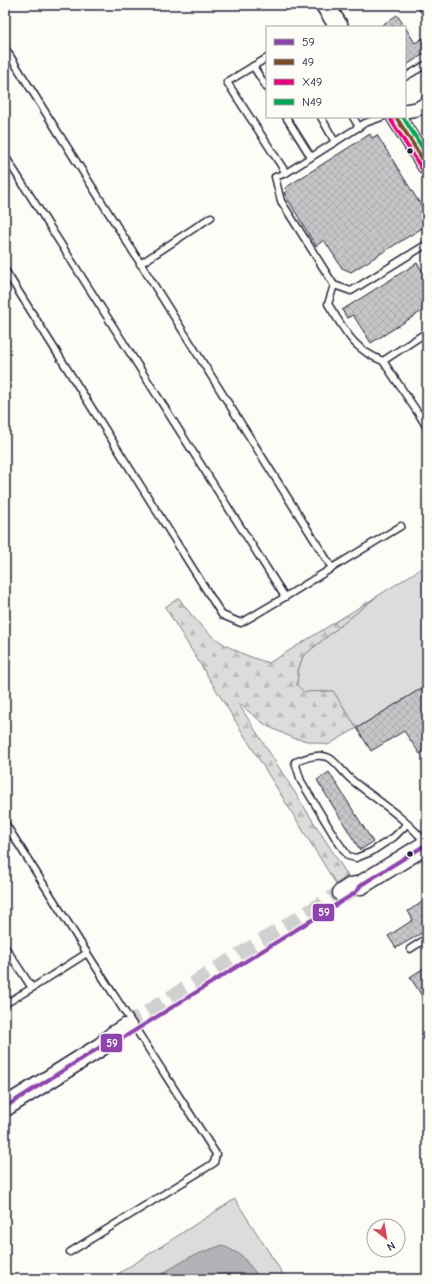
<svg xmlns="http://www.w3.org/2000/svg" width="432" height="1284" font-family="'Comic Neue',sans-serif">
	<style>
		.grass { fill: #dddcdb; stroke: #807f8b }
		.forest { fill: url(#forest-firs); stroke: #807f8b }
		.water { fill: #b2b2b7; stroke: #787885 }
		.building { fill: url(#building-cross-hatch); stroke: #22223b }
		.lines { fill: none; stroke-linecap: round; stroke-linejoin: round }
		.secondary-tunnel { stroke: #d1d0d1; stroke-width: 18; stroke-dasharray: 18 9; stroke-linecap: butt }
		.lane-casing { stroke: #22223b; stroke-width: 9 }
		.street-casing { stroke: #22223b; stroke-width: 16 }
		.secondary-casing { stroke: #22223b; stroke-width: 21 }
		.lane { stroke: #fdfcf7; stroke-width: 6 }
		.street { stroke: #fdfcf7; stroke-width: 13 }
		.secondary { stroke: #fdfcf7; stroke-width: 18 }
		.bus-1-casing { stroke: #fdfcf7; stroke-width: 7 }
		.bus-2-casing { stroke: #fdfcf7; stroke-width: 7 }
		.bus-3-casing { stroke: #fdfcf7; stroke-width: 7 }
		.bus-4-casing { stroke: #fdfcf7; stroke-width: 7 }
		.bus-1 { stroke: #8e44ad; stroke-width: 4 }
		.bus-2 { stroke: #7a4b2a; stroke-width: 4 }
		.bus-3 { stroke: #e5007d; stroke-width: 4 }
		.bus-4 { stroke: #00a651; stroke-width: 4 }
		.bus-dot { fill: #22223b; stroke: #fdfcf7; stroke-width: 1.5 }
		.line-badge { stroke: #fdfcf7; stroke-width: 1.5 }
		.badge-label { font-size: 11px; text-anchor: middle; font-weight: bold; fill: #fff }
	</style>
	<defs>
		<pattern id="forest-firs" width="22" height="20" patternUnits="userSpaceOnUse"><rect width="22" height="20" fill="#dddcdb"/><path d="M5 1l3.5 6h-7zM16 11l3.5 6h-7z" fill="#bdbcbd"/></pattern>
		<pattern id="building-cross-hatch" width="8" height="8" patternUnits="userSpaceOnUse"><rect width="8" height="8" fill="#c6c6c8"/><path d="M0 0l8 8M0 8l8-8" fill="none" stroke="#aaaaad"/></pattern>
	</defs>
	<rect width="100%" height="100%" fill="#fdfcf7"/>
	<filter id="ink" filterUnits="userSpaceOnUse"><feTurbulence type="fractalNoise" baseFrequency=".025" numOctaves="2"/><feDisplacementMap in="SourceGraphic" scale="8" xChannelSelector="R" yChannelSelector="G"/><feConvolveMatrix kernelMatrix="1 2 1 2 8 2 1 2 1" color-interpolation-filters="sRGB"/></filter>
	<g filter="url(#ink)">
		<g class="grass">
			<path d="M427,565V685L357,728L333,691L304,693L297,685L298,671L303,656L376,597Z"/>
			<path d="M235,1199L286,1279H261L259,1277L110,1279Z"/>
		</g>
		<path class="forest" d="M376,597L303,656L298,671L297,685L304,692L333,691L357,728L328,745L293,738L267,726L238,703L348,876L336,884L165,607L179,598C204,635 226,650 269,663Z"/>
		<path class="water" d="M222,1245L241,1255L261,1279H153L190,1257Z"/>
		<g class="building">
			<path d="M397,15L405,27H379Z"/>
			<path d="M405,27L415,43L423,38L427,44V52L405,66Z"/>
			<path d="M370,134L372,138L377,135L427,215V225L351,272L342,268L324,240L316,246L284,193L287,191L285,188Z"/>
			<path d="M417,263L427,278V308L371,343L353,315L347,318L342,310Z"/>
			<path d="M427,685V749L420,754L404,731L371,751L357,728Z"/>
			<path d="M329,772L373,842L360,850L317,780Z"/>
			<path d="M427,899V930L396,948L388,936L413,920L408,911Z"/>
			<path d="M427,966V1004L410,977Z"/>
		</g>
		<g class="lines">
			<path class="secondary-tunnel" d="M125,1028L342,893"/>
			<defs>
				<g id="lane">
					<path d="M421,5L427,14"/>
					<path d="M5,48L332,568L401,526"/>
					<path d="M267,58L227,82L286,173"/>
					<path d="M253,66L267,88"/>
					<path d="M405,77L427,64"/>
					<path d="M286,117L311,157"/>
					<path d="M321,117L335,142"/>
					<path d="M353,117L359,127"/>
					<path d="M382,117L365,123L286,173L275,177L281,201L334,285L351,291L427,244"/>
					<path d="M5,156L285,597L332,568"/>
					<path d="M140,264L211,217"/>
					<path d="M5,270L222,615L241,623L285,597"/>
					<path d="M334,285L328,304C345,330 352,349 383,361L420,416"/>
					<path d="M383,361L427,332"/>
					<path d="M427,411L420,416L427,428"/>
					<path d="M5,823L87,953L32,988"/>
					<path d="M407,824L394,837L371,852L356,858L348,856L336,839L301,781L295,762C306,758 320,752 331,759C339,765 345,775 353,781C378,801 405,818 426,843"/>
					<path d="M5,947L32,988L5,1004"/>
					<path d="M410,949L427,938"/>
					<path d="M70,1252L214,1163L216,1154L87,953"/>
				</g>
				<path id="street" d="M405,111L417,109L427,103"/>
				<g id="secondary">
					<path d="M325,5L339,27"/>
					<path d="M396,117L427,166"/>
					<path d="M342,893L351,887L361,885L427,844"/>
					<path d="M5,1107L102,1046L114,1035L125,1028"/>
				</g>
			</defs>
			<use href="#lane" class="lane-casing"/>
			<use href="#street" class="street-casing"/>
			<use href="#secondary" class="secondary-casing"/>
			<use href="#lane" class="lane"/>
			<use href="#street" class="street"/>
			<use href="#secondary" class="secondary"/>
			<defs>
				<path id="bus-1" d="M5,1107L102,1046L118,1041L355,893L361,885L427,844"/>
				<path id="bus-2" d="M396,117L427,166"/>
				<path id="bus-3" d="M391,120L422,169"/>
				<path id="bus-4" d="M403,117L427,155"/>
			</defs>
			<use href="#bus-1" class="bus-1-casing"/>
			<use href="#bus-2" class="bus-2-casing"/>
			<use href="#bus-3" class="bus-3-casing"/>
			<use href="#bus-4" class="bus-4-casing"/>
			<use href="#bus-1" class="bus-1"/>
			<use href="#bus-2" class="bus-2"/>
			<use href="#bus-3" class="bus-3"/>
			<use href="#bus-4" class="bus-4"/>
		</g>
	</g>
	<g class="bus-dot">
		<circle cx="410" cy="151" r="3.5"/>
		<circle cx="410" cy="854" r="3.5"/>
	</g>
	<g class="line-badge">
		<rect x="312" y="903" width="23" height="19" rx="4" fill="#8e44ad"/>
		<rect x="100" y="1033" width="23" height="20" rx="4" fill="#8e44ad"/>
	</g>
	<g class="badge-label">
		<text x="324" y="916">59</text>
		<text x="112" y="1047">59</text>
	</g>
	<rect width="432" height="1284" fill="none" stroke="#fdfcf7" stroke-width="20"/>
	<rect x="10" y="10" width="412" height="1264" fill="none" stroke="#22223b" stroke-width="1.5" filter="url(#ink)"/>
	<rect x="266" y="26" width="140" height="92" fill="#fdfcf7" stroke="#a5a5ac"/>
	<rect x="274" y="39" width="20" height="6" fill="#8e44ad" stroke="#a5a5ac"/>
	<text x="302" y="46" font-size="12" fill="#22223b">59</text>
	<rect x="274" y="59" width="20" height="6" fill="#7a4b2a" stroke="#a5a5ac"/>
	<text x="302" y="66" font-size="12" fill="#22223b">49</text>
	<rect x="274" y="79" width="20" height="6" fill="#e5007d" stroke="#a5a5ac"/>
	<text x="302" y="86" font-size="12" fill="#22223b">X49</text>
	<rect x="274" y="99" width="20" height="6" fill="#00a651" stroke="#a5a5ac"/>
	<text x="302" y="106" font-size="12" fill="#22223b">N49</text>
	<g transform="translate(386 1238) rotate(149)"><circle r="19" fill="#fdfcf7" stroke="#a5a5ac"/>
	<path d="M0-3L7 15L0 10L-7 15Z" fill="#d1495b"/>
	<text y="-6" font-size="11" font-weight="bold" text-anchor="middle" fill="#22223b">N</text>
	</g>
</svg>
